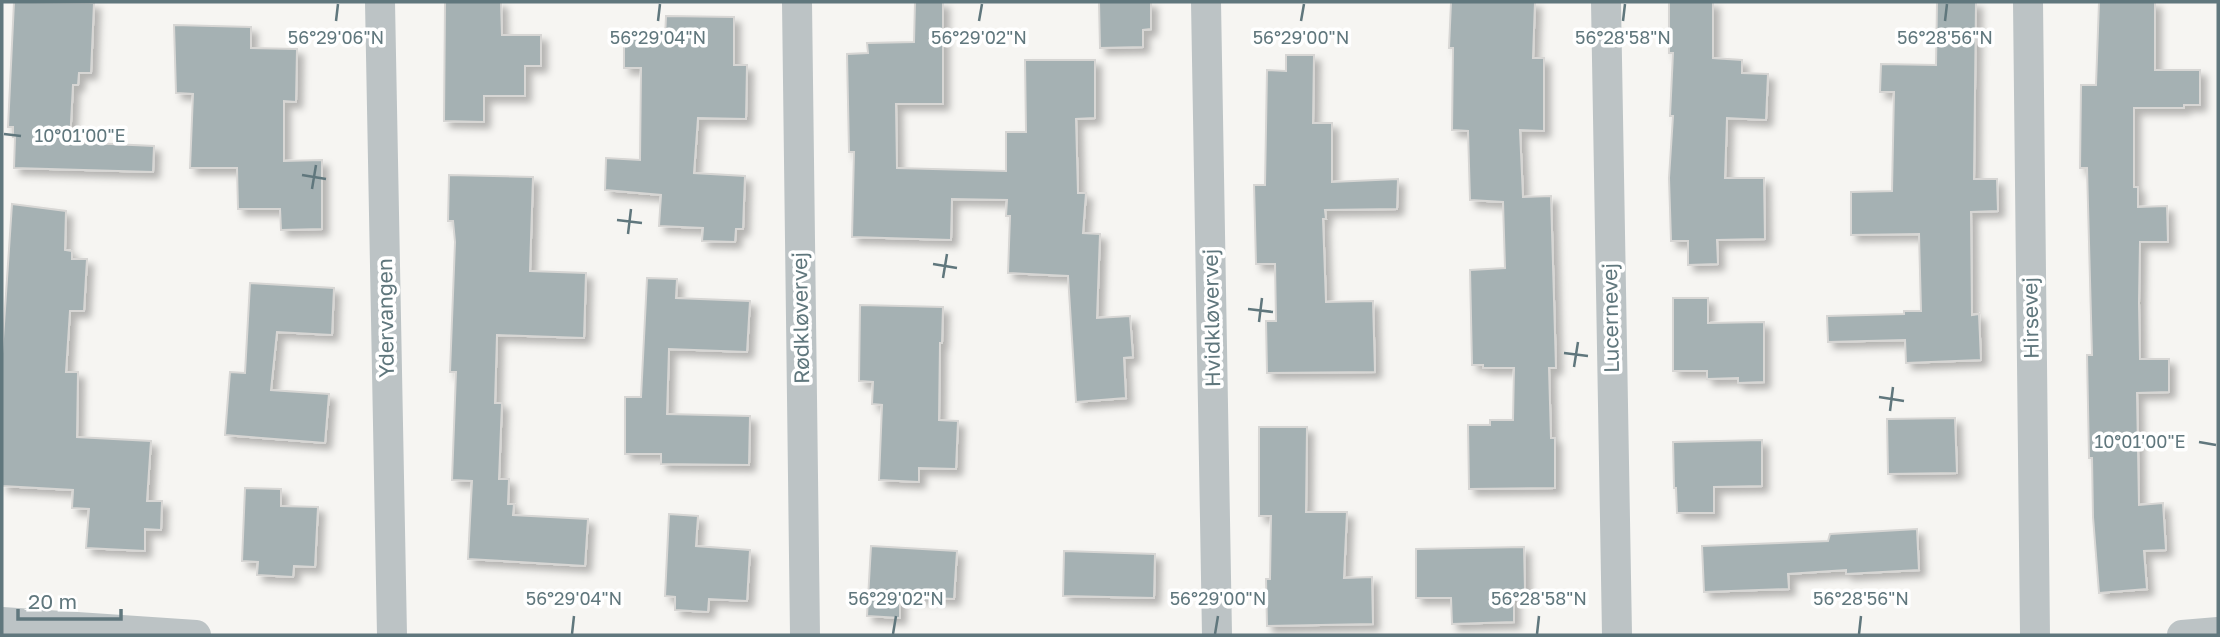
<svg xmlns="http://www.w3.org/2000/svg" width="2220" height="637" font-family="'Golos Text',sans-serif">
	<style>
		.building { fill: #a5b1b3; stroke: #d7d6d4; stroke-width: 2; filter: url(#shadow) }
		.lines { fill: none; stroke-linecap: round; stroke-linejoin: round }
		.street { stroke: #bcc3c5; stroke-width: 30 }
		.ticks { fill: none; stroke: #60777d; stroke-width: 2.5 }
		.labels { text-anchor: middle; stroke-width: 7; stroke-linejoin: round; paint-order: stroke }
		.street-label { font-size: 21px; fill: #60777d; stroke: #fff }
		.ticks-label { font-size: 18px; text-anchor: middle; fill: #60777d; stroke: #fff; stroke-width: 7; stroke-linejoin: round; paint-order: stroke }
	</style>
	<defs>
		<filter id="shadow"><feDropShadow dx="6" dy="6" stdDeviation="3.5" flood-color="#0004"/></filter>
	</defs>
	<rect width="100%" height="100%" fill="#f6f5f2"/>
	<g class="building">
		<path d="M14,2L94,3L91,73H79L78,85H73L70,142L154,146L153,172L14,168L15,137H13V127H8Z"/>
		<path d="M445,2H501L502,35H541V66H525V96H484V122L444,121Z"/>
		<path d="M915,2H943V104H896L897,168L1006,171V132H1026L1025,60H1095V118L1076,119L1078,193H1086L1083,233L1100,234L1097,318L1130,316L1133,357L1124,358L1126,398L1076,402L1068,276L1008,273L1010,216H1006L1007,200L952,199L951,240L852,237L854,152H849L847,54L868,53L867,43L914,42Z"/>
		<path d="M1099,2H1151V29L1143,30V47L1100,48Z"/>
		<path d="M1451,2H1535L1533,58H1544V131L1520,130L1523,197L1551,196L1556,368H1549L1551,438H1555V488L1469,489L1468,425H1490V420H1513L1514,368H1483V365H1472L1470,270L1505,268L1503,202L1470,200L1468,131L1452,130L1453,48H1449Z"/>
		<path d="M1669,2H1713V58L1742,60V73L1768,74L1766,120L1727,118L1725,178H1764L1765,239L1717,240L1718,264L1688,265V241H1671L1669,178L1673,116H1670L1673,53H1669Z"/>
		<path d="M1937,2H1976L1974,179H1997L1998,211L1971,212L1972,315L1979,314L1981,360L1906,363L1905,340L1828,342L1827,316L1904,314V311H1921L1919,234L1851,235V192L1892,191L1894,92H1880L1881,64L1936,65Z"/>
		<path d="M2099,2H2155V70H2200V105H2184V108H2134V187H2138V207L2167,206L2168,242H2140L2139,303L2140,359H2169V392L2137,393L2139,505L2163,503L2166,550L2144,551L2147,589L2099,593L2093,517L2092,458H2089L2087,355H2092L2087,168H2080L2081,85H2096Z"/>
		<path d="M666,16L734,17V65H747L746,119L698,118L694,173L745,176L743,229H736L735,242L702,241L703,228L659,226L661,195L605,190L606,158L640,160L641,68H624V37L665,38Z"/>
		<path d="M174,25L251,27V48L297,49L296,102L284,101V161L322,160V229L281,230L280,209H238L237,168H190L193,94L176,93Z"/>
		<path d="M1286,55H1314L1313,123H1332V182L1398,179L1397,209L1325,210L1326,219H1323L1326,302L1373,301L1375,372L1267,373L1266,321H1276L1275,264H1256L1254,185H1265L1267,70L1286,71Z"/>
		<path d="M449,175L533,177L530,271L586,273L584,338L497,335L495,403H502L499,479H509L508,504H514L513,515L588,519L585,566L468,559L472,481L452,480L456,372H450L455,242L453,221H448Z"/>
		<path d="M12,204L66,211L65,250L72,251V259H87L84,311H70L66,372H78L77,437L151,441L147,501H162L161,530L145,529V551L86,548L89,509L72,508L73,490L2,486V354Z"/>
		<path d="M647,278L677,279L676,298L750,301L747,352L669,349L667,414L750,416L749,465L661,464V454H625V397H641Z"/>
		<path d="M250,283L334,288L332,335L277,332L271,390L329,394L325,443L225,435L230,372L245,373Z"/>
		<path d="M1673,298H1708V323L1764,322V382L1738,383V378L1707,379V371H1673Z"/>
		<path d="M860,305L943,307L942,343H940L939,420L958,421L956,469L919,468V482L879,480L882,405L872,404L873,382L859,381Z"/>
		<path d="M1955,418L1957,473L1888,474L1887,419Z"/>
		<path d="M1259,427H1307L1306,512H1347L1344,578L1372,577L1373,624L1267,626L1266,579H1270L1271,516H1259Z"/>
		<path d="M1762,440V486L1714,487V513H1677L1676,488H1674L1673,442Z"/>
		<path d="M245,488L281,489V506L318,507L315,567L294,566L293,577L257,575L258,562L242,561Z"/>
		<path d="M669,514L698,516L696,546L750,550L747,601L709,599L708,612L675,610V597L665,596Z"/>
		<path d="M1917,529L1919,570L1846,574V570L1788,574L1789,589L1704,592L1702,546L1828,541L1830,534Z"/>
		<path d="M871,546L957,551L954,599L900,596V618L867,616Z"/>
		<path d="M1524,547L1525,590L1514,591V622L1452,624L1451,598H1416V549Z"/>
		<path d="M1064,551L1155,554L1154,598L1063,596Z"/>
	</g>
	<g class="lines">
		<g class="street">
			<path d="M380,2L392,635"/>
			<path d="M797,2L805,635"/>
			<path d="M1206,2L1217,635"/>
			<path d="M1606,2L1617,635"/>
			<path d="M2028,2L2035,635"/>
			<path d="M2,622L196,635"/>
			<path d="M2182,635L2218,632"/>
		</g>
	</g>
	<path class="ticks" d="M336,21L338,4M658,21L660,4M979,21L982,4M1301,21L1304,4M1623,21L1625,4M1945,21L1947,4M4,134L21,136M302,175L326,179M312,189L316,165M617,220L642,223M628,234L631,209M933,264L957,268M943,278L947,254M1248,309L1273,312M1259,322L1262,298M1564,353L1588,356M1574,367L1578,342M1879,397L1904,401M1890,411L1893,387M2199,442L2216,445M572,634L574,616M893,634L896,616M1215,634L1218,616M1537,634L1539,616M1859,634L1861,616"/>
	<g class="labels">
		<g class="street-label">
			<text transform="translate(386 318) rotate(-91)" y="7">Ydervangen</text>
			<text transform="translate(801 318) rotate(-91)" y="7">Rødkløvervej</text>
			<text transform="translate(1212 318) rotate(-91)" y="7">Hvidkløvervej</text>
			<text transform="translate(1611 318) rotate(-91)" y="7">Lucernevej</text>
			<text transform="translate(2031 318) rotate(-91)" y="7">Hirsevej</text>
		</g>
	</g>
	<g class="ticks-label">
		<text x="336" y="44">56°29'06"N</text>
		<text x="658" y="44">56°29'04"N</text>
		<text x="979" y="44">56°29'02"N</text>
		<text x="1301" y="44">56°29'00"N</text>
		<text x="1623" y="44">56°28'58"N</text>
		<text x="1945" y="44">56°28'56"N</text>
		<text x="80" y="142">10°01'00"E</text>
		<text x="2140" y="448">10°01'00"E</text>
		<text x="574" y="605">56°29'04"N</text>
		<text x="896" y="605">56°29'02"N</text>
		<text x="1218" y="605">56°29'00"N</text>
		<text x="1539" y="605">56°28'58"N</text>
		<text x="1861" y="605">56°28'56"N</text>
	</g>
	<rect width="2220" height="637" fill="none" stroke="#60777d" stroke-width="7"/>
	<path d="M18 609v10h103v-10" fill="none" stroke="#60777d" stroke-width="3.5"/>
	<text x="28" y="609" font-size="21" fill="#60777d" stroke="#ffffff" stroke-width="5" paint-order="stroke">20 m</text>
</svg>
